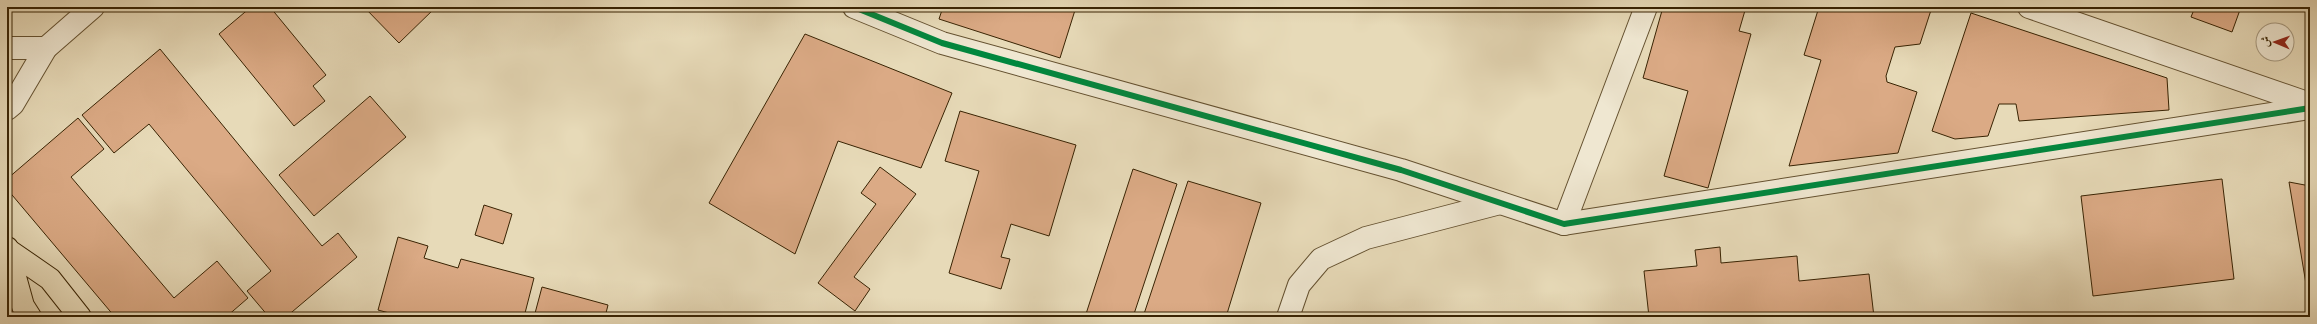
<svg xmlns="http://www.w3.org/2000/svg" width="2317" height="324" font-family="'IM FELL Double Pica',Amiri,serif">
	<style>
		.building { fill: #dbaa85; stroke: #382303 }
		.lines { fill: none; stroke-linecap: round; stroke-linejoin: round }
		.minor-casing { stroke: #645130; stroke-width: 24 }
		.major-casing { stroke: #382303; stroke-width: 24 }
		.minor { stroke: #efe7d1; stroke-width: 22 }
		.major { stroke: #e7dab8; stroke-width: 22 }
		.cycleway-casing { stroke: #efe7d1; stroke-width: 8 }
		.cycleway { stroke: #00873e; stroke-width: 6 }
	</style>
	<rect width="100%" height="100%" fill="#e7dab8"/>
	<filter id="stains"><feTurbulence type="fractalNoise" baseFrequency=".005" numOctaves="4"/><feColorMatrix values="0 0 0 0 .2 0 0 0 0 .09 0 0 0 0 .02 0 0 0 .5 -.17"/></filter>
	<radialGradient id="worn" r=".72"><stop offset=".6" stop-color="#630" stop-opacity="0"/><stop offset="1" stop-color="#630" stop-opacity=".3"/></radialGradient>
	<g class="building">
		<path d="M251,7H270L326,75L313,86L325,101L294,126L219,34Z"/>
		<path d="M364,7H436L399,43Z"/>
		<path d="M943,7H1076L1060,58L939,19Z"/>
		<path d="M1663,7H1746L1739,31L1751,34L1708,188L1664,176L1688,91L1643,78Z"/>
		<path d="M1819,7H1932L1920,44L1895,47L1886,76L1887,82L1917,92L1898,153L1789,166L1821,60L1804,55Z"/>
		<path d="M2195,7H2241L2232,32L2191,17Z"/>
		<path d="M1971,13L2167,78L2169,110L2019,121L2016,104H1999L1988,136L1955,139L1932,131Z"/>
		<path d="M805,34L952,93L921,168L838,141L795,254L709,203Z"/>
		<path d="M160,49L322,246L338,233L357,257L286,317H269L247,291L271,271L149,124L114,153L82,115Z"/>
		<path d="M370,96L406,137L314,216L279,175Z"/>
		<path d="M960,111L1076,145L1049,236L1011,224L1001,257L1010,259L1001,289L949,273L979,171L945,161Z"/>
		<path d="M78,118L104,149L71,177L174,298L217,261L248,298L226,317H115L7,189V179Z"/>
		<path d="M880,167L916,194L854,277L870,289L855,311L818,283L876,204L861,193Z"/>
		<path d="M1133,169L1177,184L1133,317H1085Z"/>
		<path d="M2222,179L2234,279L2093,296L2081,196Z"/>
		<path d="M1188,181L1261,203L1226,317H1143Z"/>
		<path d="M2289,182L2310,186V290H2307Z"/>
		<path d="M484,205L512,214L503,244L475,235Z"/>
		<path d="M398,237L428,246L424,258L458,268L461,259L534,278L524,317H404L378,310Z"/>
		<path d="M1720,247L1721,263L1797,256L1799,281L1869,274L1874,317H1649L1644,271L1697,266L1695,250Z"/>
		<path d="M542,287L608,305L605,317H534Z"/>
	</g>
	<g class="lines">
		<defs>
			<g id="minor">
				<path d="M854,7L942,43L1401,170L1564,224L2310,108"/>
				<path d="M2029,7L2310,104"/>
				<path d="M7,48H46"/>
				<path d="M7,109L13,104L46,48L93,7"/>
				<path d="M1564,224L1646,7"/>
				<path d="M1288,317L1299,285L1321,259L1366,238L1500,203"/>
			</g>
			<g id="major">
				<path d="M7,248L23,306L30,317"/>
				<path d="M8,250L50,279L80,317"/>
			</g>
		</defs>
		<use href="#minor" class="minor-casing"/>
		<use href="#major" class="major-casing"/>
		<use href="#minor" class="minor"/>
		<use href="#major" class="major"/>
		<defs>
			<path id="cycleway" d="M854,7L942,43L1401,170L1564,224L2310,108"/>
		</defs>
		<use href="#cycleway" class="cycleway-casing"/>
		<use href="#cycleway" class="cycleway"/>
	</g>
	<rect width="2317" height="324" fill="none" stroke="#e7dab8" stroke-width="24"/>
	<rect x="8" y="8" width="2301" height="308" fill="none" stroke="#382303" stroke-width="2"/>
	<rect x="12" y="12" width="2293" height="300" fill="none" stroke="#382303"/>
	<g transform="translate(2275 42) rotate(272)"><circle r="19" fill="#efe7d1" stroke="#a6997f"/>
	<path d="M0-3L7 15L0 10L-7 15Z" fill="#8f2418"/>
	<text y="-6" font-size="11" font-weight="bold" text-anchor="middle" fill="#382303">ش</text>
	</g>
	<rect width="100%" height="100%" filter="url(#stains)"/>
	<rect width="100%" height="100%" fill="url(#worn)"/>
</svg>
